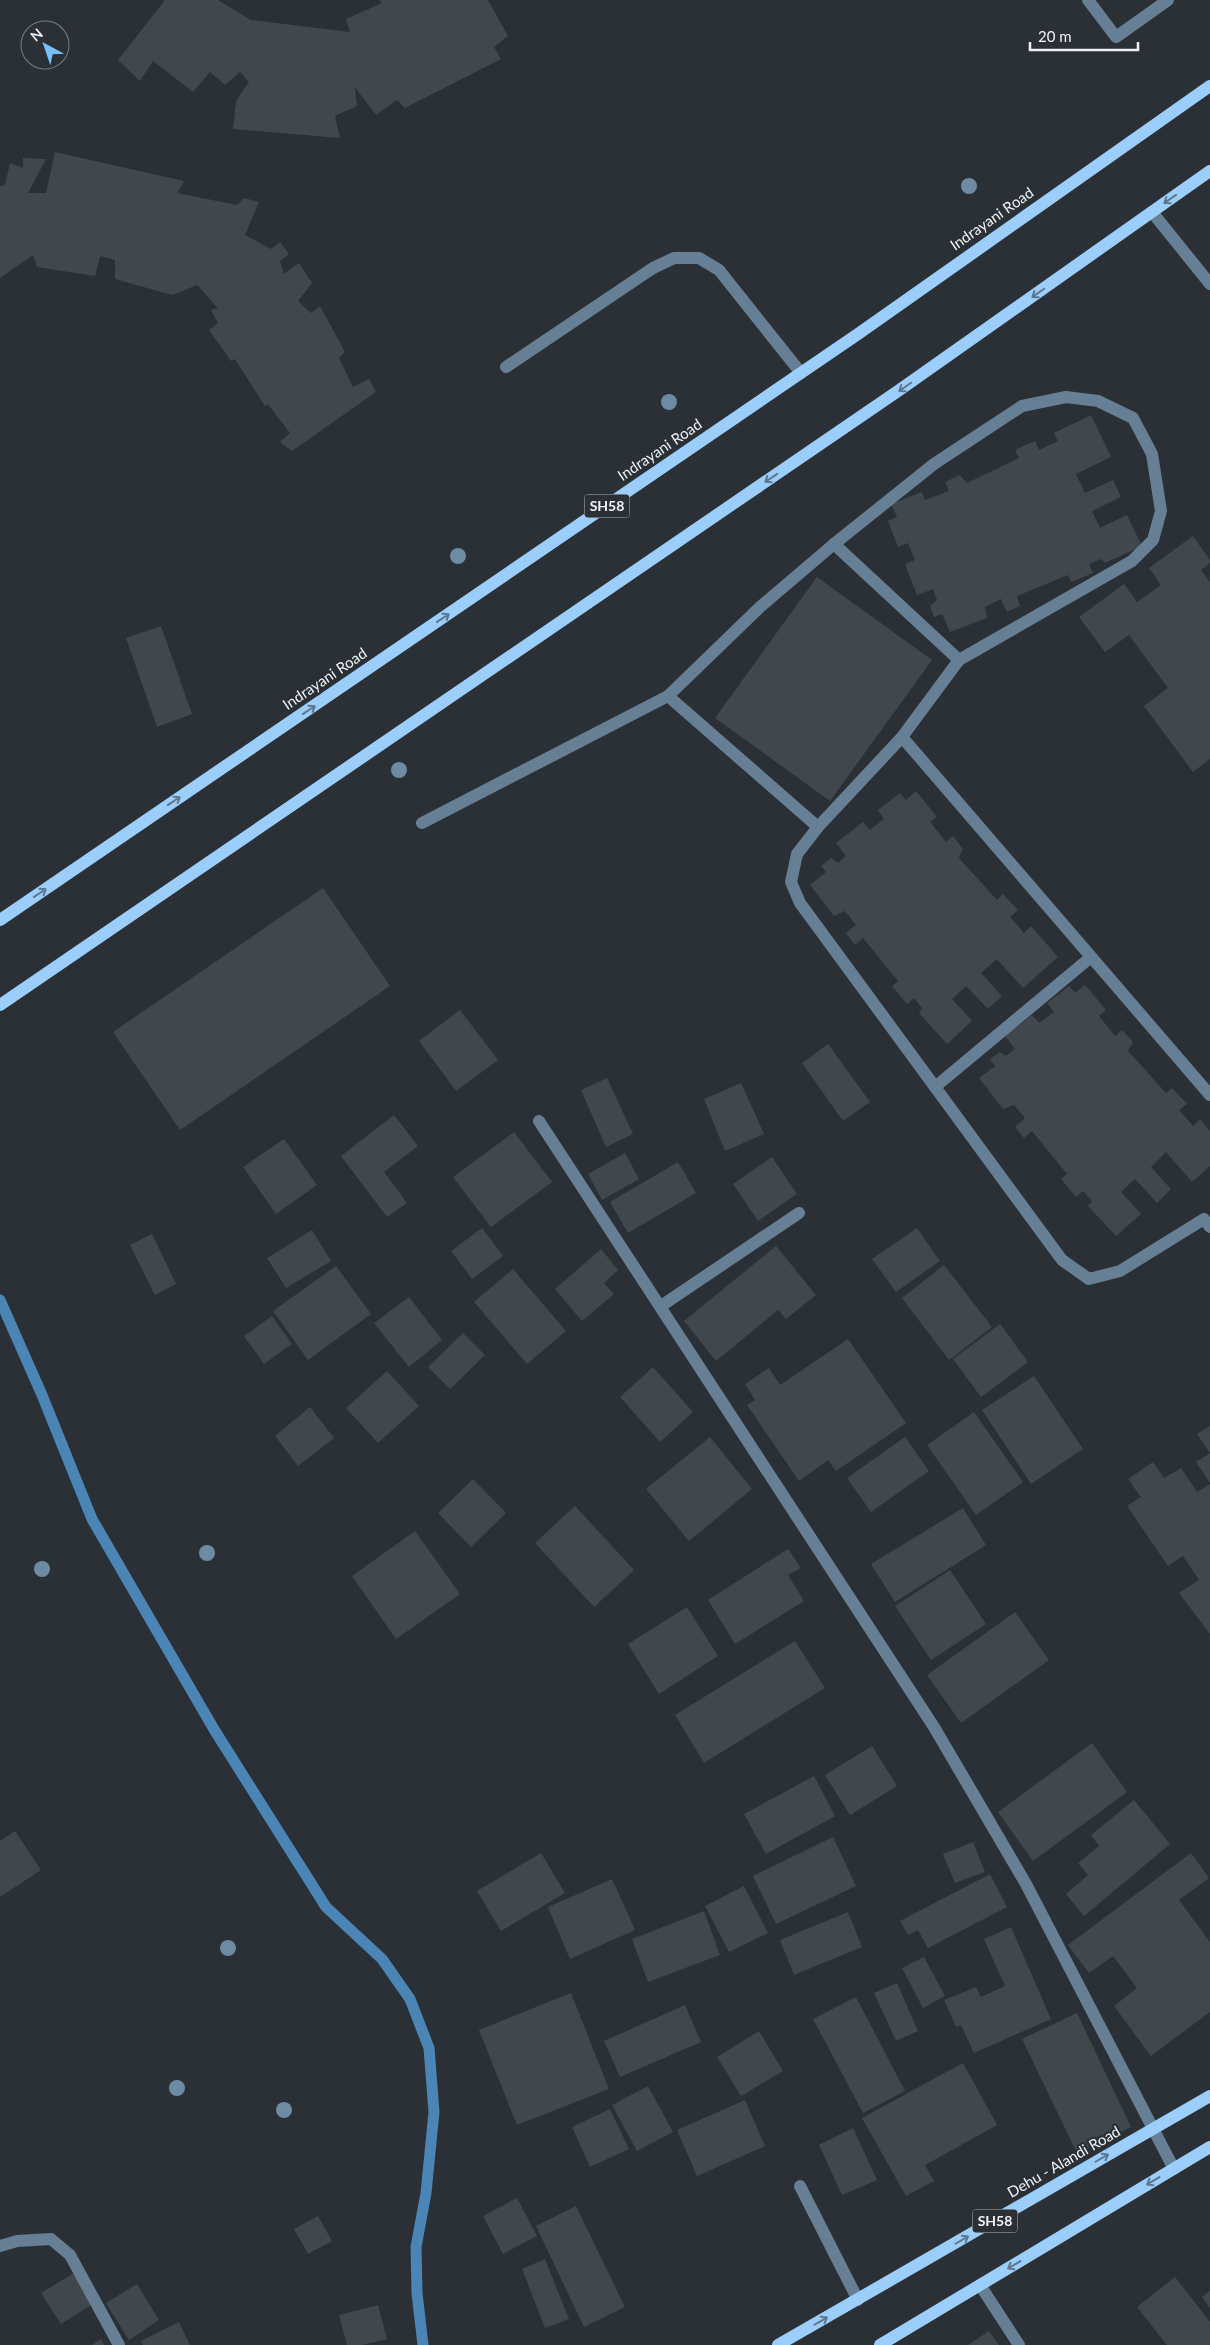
<svg xmlns="http://www.w3.org/2000/svg" width="1210" height="2345" font-family="Lato,sans-serif">
	<style>
		.lines { fill: none; stroke-linecap: round; stroke-linejoin: round }
		.stream { stroke: #4a85b5; stroke-width: 11 }
		.building { fill: #41484d }
		.minor { stroke: #667f94; stroke-width: 12 }
		.major { stroke: #9bcefa; stroke-width: 12 }
		.tree { fill: #6e8ba4 }
		.oneway { stroke: #5d778e }
		.labels { text-anchor: middle; stroke-width: 4.5; stroke-linejoin: round; paint-order: stroke }
		.shield { fill: #2a3035; stroke: #b5b9bd; stroke-width: 1 }
		.shield-label { font-size: 14px; font-weight: bold; fill: #f0f4f7 }
		.street-label { font-size: 15px; fill: #f0f4f7; stroke: #2a3035 }
	</style>
	<rect width="100%" height="100%" fill="#2a3035"/>
	<g class="lines">
		<path class="stream" d="M0,1300L42,1395L92,1519L215,1731L326,1907L382,1959L410,1999L429,2048L434,2112L426,2193L416,2247L417,2293L423,2345"/>
	</g>
	<g class="building">
		<path d="M165,0H218L251,20L350,32L346,19L382,3L379,0H488L508,36L494,47L501,59L405,108L397,100L376,115L355,87L357,106L335,116L340,138L233,129L236,101L249,82L240,72L225,85L210,72L193,92L153,61L140,81L118,60Z"/>
		<path d="M55,152L184,181L177,193L237,205L244,198L259,202L245,235L271,249L280,242L289,254L280,261L284,274L299,263L312,283L298,301L311,313L320,306L345,352L339,358L353,387L369,379L376,392L292,451L280,442L290,433L268,404L265,406L235,359L231,361L209,330L218,323L211,310L218,308L197,285L172,295L115,279V260L100,256L95,276L37,267L33,255L0,278V186L5,185L10,163L23,168V158L46,159L28,193H46Z"/>
		<path d="M1091,415L1111,457L1076,474L1085,493L1113,480L1121,497L1092,511L1100,528L1127,515L1142,546L1105,563L1101,559L1089,564L1093,573L1071,582L1068,575L1017,596L1020,606L1007,612L1001,599L985,607L987,618L950,632L942,614L934,617L930,606L937,600L933,589L917,595L905,564L915,560L908,543L898,547L888,521L897,517L891,504L922,492L925,500L949,491L945,482L960,475L967,483L1019,458L1015,450L1035,441L1039,450L1058,441L1054,433Z"/>
		<path d="M1193,536L1210,560V563L1201,570L1210,582V759L1193,772L1144,706L1168,688L1129,635L1105,652L1079,617L1124,584L1137,602L1161,585L1149,568Z"/>
		<path d="M817,577L932,660L830,801L715,718Z"/>
		<path d="M161,626L192,714L157,727L126,638Z"/>
		<path d="M916,791L937,817L930,822L946,842L953,836L963,849L959,858L997,900L1003,894L1018,910L1010,917L1024,933L1031,926L1058,957L1023,988L997,959L981,973L1002,996L988,1009L966,986L952,999L972,1021L947,1044L919,1013L922,1008L914,998L907,1004L892,986L898,981L863,938L855,945L846,933L856,925L845,911L834,916L810,885L826,872L821,866L831,858L838,863L846,856L836,843L863,822L870,830L884,819L878,810L900,793L906,800Z"/>
		<path d="M323,888L390,986L180,1130L113,1032Z"/>
		<path d="M1085,985L1106,1010L1099,1016L1115,1036L1122,1030L1133,1042L1128,1051L1166,1093L1172,1088L1187,1104L1179,1110L1193,1126L1200,1119L1210,1131V1166L1192,1182L1166,1152L1151,1167L1171,1189L1157,1203L1135,1179L1121,1192L1141,1214L1116,1236L1088,1206L1092,1201L1083,1191L1076,1197L1061,1179L1067,1174L1032,1131L1024,1138L1015,1127L1025,1118L1014,1105L1003,1109L979,1078L995,1066L990,1059L1000,1052L1006,1056L1015,1049L1005,1036L1032,1015L1039,1023L1054,1012L1047,1003L1069,986L1075,993Z"/>
		<path d="M460,1010L498,1060L456,1091L419,1041Z"/>
		<path d="M828,1044L870,1102L843,1121L802,1063Z"/>
		<path d="M607,1078L633,1134L606,1147L581,1090Z"/>
		<path d="M741,1083L764,1134L725,1151L704,1099Z"/>
		<path d="M394,1115L418,1146L384,1172L407,1203L387,1217L341,1156Z"/>
		<path d="M514,1132L552,1182L491,1227L453,1177Z"/>
		<path d="M284,1139L317,1185L276,1214L243,1167Z"/>
		<path d="M625,1153L639,1179L602,1200L588,1174Z"/>
		<path d="M772,1157L797,1194L758,1221L733,1184Z"/>
		<path d="M678,1162L696,1193L628,1233L610,1202Z"/>
		<path d="M482,1228L503,1256L472,1279L451,1251Z"/>
		<path d="M917,1228L940,1261L896,1292L872,1259Z"/>
		<path d="M312,1230L331,1261L286,1288L267,1258Z"/>
		<path d="M152,1234L176,1284L155,1295L130,1245Z"/>
		<path d="M776,1246L816,1295L786,1319L778,1310L716,1361L684,1321Z"/>
		<path d="M601,1249L618,1270L604,1283L614,1294L582,1321L555,1289Z"/>
		<path d="M944,1265L992,1327L949,1360L902,1298Z"/>
		<path d="M336,1266L371,1314L308,1360L273,1311Z"/>
		<path d="M513,1269L566,1331L527,1364L474,1302Z"/>
		<path d="M409,1297L442,1340L409,1367L374,1323Z"/>
		<path d="M272,1316L292,1344L264,1364L244,1336Z"/>
		<path d="M1000,1324L1028,1362L981,1397L953,1359Z"/>
		<path d="M463,1333L485,1355L450,1389L428,1367Z"/>
		<path d="M848,1339L906,1423L836,1471L828,1460L799,1481L747,1405L755,1400L745,1384L769,1368L780,1385Z"/>
		<path d="M653,1367L693,1412L660,1442L620,1397Z"/>
		<path d="M387,1371L419,1406L378,1443L346,1408Z"/>
		<path d="M1034,1376L1083,1449L1031,1484L982,1410Z"/>
		<path d="M310,1407L334,1438L298,1466L275,1436Z"/>
		<path d="M974,1412L1023,1482L976,1515L927,1445Z"/>
		<path d="M1210,1426V1483L1196,1462L1210,1453L1197,1434Z"/>
		<path d="M710,1437L752,1489L689,1541L646,1489Z"/>
		<path d="M905,1437L929,1471L871,1512L847,1478Z"/>
		<path d="M1153,1462L1164,1478L1181,1468L1197,1492L1210,1484V1634L1179,1593L1199,1580L1183,1556L1168,1566L1127,1506L1141,1497L1128,1479Z"/>
		<path d="M473,1479L506,1513L471,1547L438,1513Z"/>
		<path d="M575,1506L634,1570L594,1607L535,1543Z"/>
		<path d="M963,1508L986,1545L895,1602L871,1564Z"/>
		<path d="M415,1531L460,1594L396,1639L352,1576Z"/>
		<path d="M788,1549L801,1568L788,1575L804,1601L735,1644L708,1600Z"/>
		<path d="M950,1570L986,1624L931,1660L895,1606Z"/>
		<path d="M687,1607L718,1656L659,1694L628,1644Z"/>
		<path d="M1015,1612L1049,1660L961,1723L927,1675Z"/>
		<path d="M795,1641L825,1688L704,1763L675,1715Z"/>
		<path d="M1092,1743L1127,1792L1033,1861L998,1812Z"/>
		<path d="M872,1746L897,1786L850,1815L825,1775Z"/>
		<path d="M814,1776L835,1816L766,1854L744,1814Z"/>
		<path d="M1134,1800L1170,1844L1084,1916L1066,1894L1088,1875L1078,1863L1099,1846L1091,1835Z"/>
		<path d="M15,1831L41,1870L0,1897V1841Z"/>
		<path d="M833,1837L856,1886L776,1924L753,1876Z"/>
		<path d="M973,1842L985,1872L955,1883L943,1854Z"/>
		<path d="M541,1853L565,1893L501,1931L477,1891Z"/>
		<path d="M1191,1853L1209,1878L1179,1900L1210,1942V2012L1151,2056L1114,2006L1137,1988L1113,1956L1089,1973L1068,1945Z"/>
		<path d="M990,1874L1007,1907L928,1948L918,1930L908,1935L900,1921Z"/>
		<path d="M612,1879L635,1930L570,1959L548,1907Z"/>
		<path d="M744,1886L768,1933L729,1952L705,1906Z"/>
		<path d="M704,1911L720,1955L648,1982L632,1939Z"/>
		<path d="M848,1912L862,1947L794,1975L780,1940Z"/>
		<path d="M1011,1927L1051,2019L974,2053L961,2025L956,2027L944,2000L976,1987L981,1997L1005,1986L984,1939Z"/>
		<path d="M924,1957L945,1996L923,2008L902,1968Z"/>
		<path d="M897,1983L918,2031L896,2041L874,1993Z"/>
		<path d="M571,1993L609,2089L517,2125L479,2030Z"/>
		<path d="M856,1997L905,2091L863,2113L813,2019Z"/>
		<path d="M685,2005L701,2042L620,2077L604,2041Z"/>
		<path d="M1077,2013L1131,2127L1077,2153L1022,2039Z"/>
		<path d="M759,2031L783,2071L741,2096L717,2057Z"/>
		<path d="M963,2063L997,2125L925,2165L934,2181L906,2196L862,2118Z"/>
		<path d="M648,2086L673,2132L637,2151L612,2105Z"/>
		<path d="M745,2100L765,2146L697,2176L677,2130Z"/>
		<path d="M610,2109L629,2149L590,2167L572,2127Z"/>
		<path d="M853,2128L877,2180L842,2195L819,2145Z"/>
		<path d="M517,2198L537,2236L503,2254L483,2216Z"/>
		<path d="M576,2206L625,2307L584,2327L536,2226Z"/>
		<path d="M318,2216L332,2241L308,2254L294,2229Z"/>
		<path d="M545,2259L569,2319L545,2328L522,2269Z"/>
		<path d="M74,2273L93,2304L61,2324L41,2293Z"/>
		<path d="M1175,2277L1210,2322V2345H1167L1137,2307Z"/>
		<path d="M137,2284L159,2320L129,2340L106,2303Z"/>
		<path d="M1210,2291V2308L1202,2297Z"/>
		<path d="M378,2305L387,2339L362,2345H347L339,2315Z"/>
		<path d="M179,2322L190,2345H143L141,2341Z"/>
		<path d="M989,2331L999,2345H968Z"/>
		<path d="M101,2339L104,2345H92Z"/>
	</g>
	<g class="lines">
		<g class="minor">
			<path d="M1088,0L1116,37L1168,0"/>
			<path d="M1152,212L1210,284"/>
			<path d="M506,367L653,268L674,258H699L719,270L801,373"/>
			<path d="M834,544L959,660"/>
			<path d="M902,737L1210,1095"/>
			<path d="M422,823L668,696"/>
			<path d="M818,827L668,696L760,607L834,544L934,464L1022,406L1066,397L1098,401L1133,418L1152,454L1161,511L1153,540L1132,561L959,660L902,737L818,827L797,854L791,882L800,903L1062,1260L1089,1279L1120,1271L1204,1219L1210,1227"/>
			<path d="M935,1087L1091,957"/>
			<path d="M539,1121L934,1727L1026,1884L1174,2169"/>
			<path d="M661,1306L799,1213"/>
			<path d="M800,2186L858,2300"/>
			<path d="M0,2246L17,2241L51,2239L70,2255L119,2345"/>
			<path d="M980,2285L1019,2345"/>
		</g>
		<g class="major">
			<path d="M0,920L858,334L1210,86"/>
			<path d="M0,1005L898,391L1210,171"/>
			<path d="M778,2345L1210,2096"/>
			<path d="M880,2345L1210,2147"/>
		</g>
	</g>
	<g class="tree">
		<circle cx="969" cy="186" r="8"/>
		<circle cx="669" cy="402" r="8"/>
		<circle cx="458" cy="556" r="8"/>
		<circle cx="399" cy="770" r="8"/>
		<circle cx="207" cy="1553" r="8"/>
		<circle cx="42" cy="1569" r="8"/>
		<circle cx="228" cy="1948" r="8"/>
		<circle cx="177" cy="2088" r="8"/>
		<circle cx="284" cy="2110" r="8"/>
	</g>
	<defs><path id="oneway-shaft" d="M-6 0H5M1.5-3L5.5 0L1.5 3" fill="none" stroke-width="1.6" stroke-linecap="round" stroke-linejoin="round" transform="scale(1.25)"/></defs>
	<g class="oneway">
		<use href="#oneway-shaft" transform="translate(1170 199) rotate(145)"/>
		<use href="#oneway-shaft" transform="translate(1038 293) rotate(145)"/>
		<use href="#oneway-shaft" transform="translate(905 387) rotate(145)"/>
		<use href="#oneway-shaft" transform="translate(771 478) rotate(146)"/>
		<use href="#oneway-shaft" transform="translate(443 618) rotate(-34)"/>
		<use href="#oneway-shaft" transform="translate(309 710) rotate(-34)"/>
		<use href="#oneway-shaft" transform="translate(174 801) rotate(-34)"/>
		<use href="#oneway-shaft" transform="translate(40 893) rotate(-34)"/>
		<use href="#oneway-shaft" transform="translate(1102 2158) rotate(-30)"/>
		<use href="#oneway-shaft" transform="translate(1153 2181) rotate(149)"/>
		<use href="#oneway-shaft" transform="translate(962 2240) rotate(-30)"/>
		<use href="#oneway-shaft" transform="translate(1014 2265) rotate(149)"/>
		<use href="#oneway-shaft" transform="translate(821 2321) rotate(-30)"/>
	</g>
	<g class="labels">
		<g class="shield">
			<rect x="584.5" y="494.5" width="45" height="23" rx="4"/>
			<rect x="972.5" y="2209.5" width="45" height="23" rx="4"/>
		</g>
		<g class="shield-label">
			<text x="607" y="511">SH58</text>
			<text x="995" y="2226">SH58</text>
		</g>
		<g class="street-label">
			<text transform="translate(992 219) rotate(-35)" y="5">Indrayani Road</text>
			<text transform="translate(660 450) rotate(-34)" y="5">Indrayani Road</text>
			<text transform="translate(325 679) rotate(-34)" y="5">Indrayani Road</text>
			<text transform="translate(1064 2162) rotate(-30)" y="5">Dehu - Alandi Road</text>
		</g>
	</g>
	<g transform="translate(45 45) rotate(320)"><circle r="24" fill="#2a3035" stroke="#797e83"/>
	<path d="M0-4L9 19L0 12L-9 19Z" fill="#7abff8"/>
	<text y="-8" font-size="14" font-weight="bold" text-anchor="middle" fill="#f0f4f7">N</text>
	</g>
	<path d="M1030 42v8h108v-8" fill="none" stroke="#f0f4f7" stroke-width="2.5"/>
	<text x="1038" y="42" font-size="15" fill="#f0f4f7" stroke="#2a3035" stroke-width="4" paint-order="stroke">20 m</text>
</svg>
